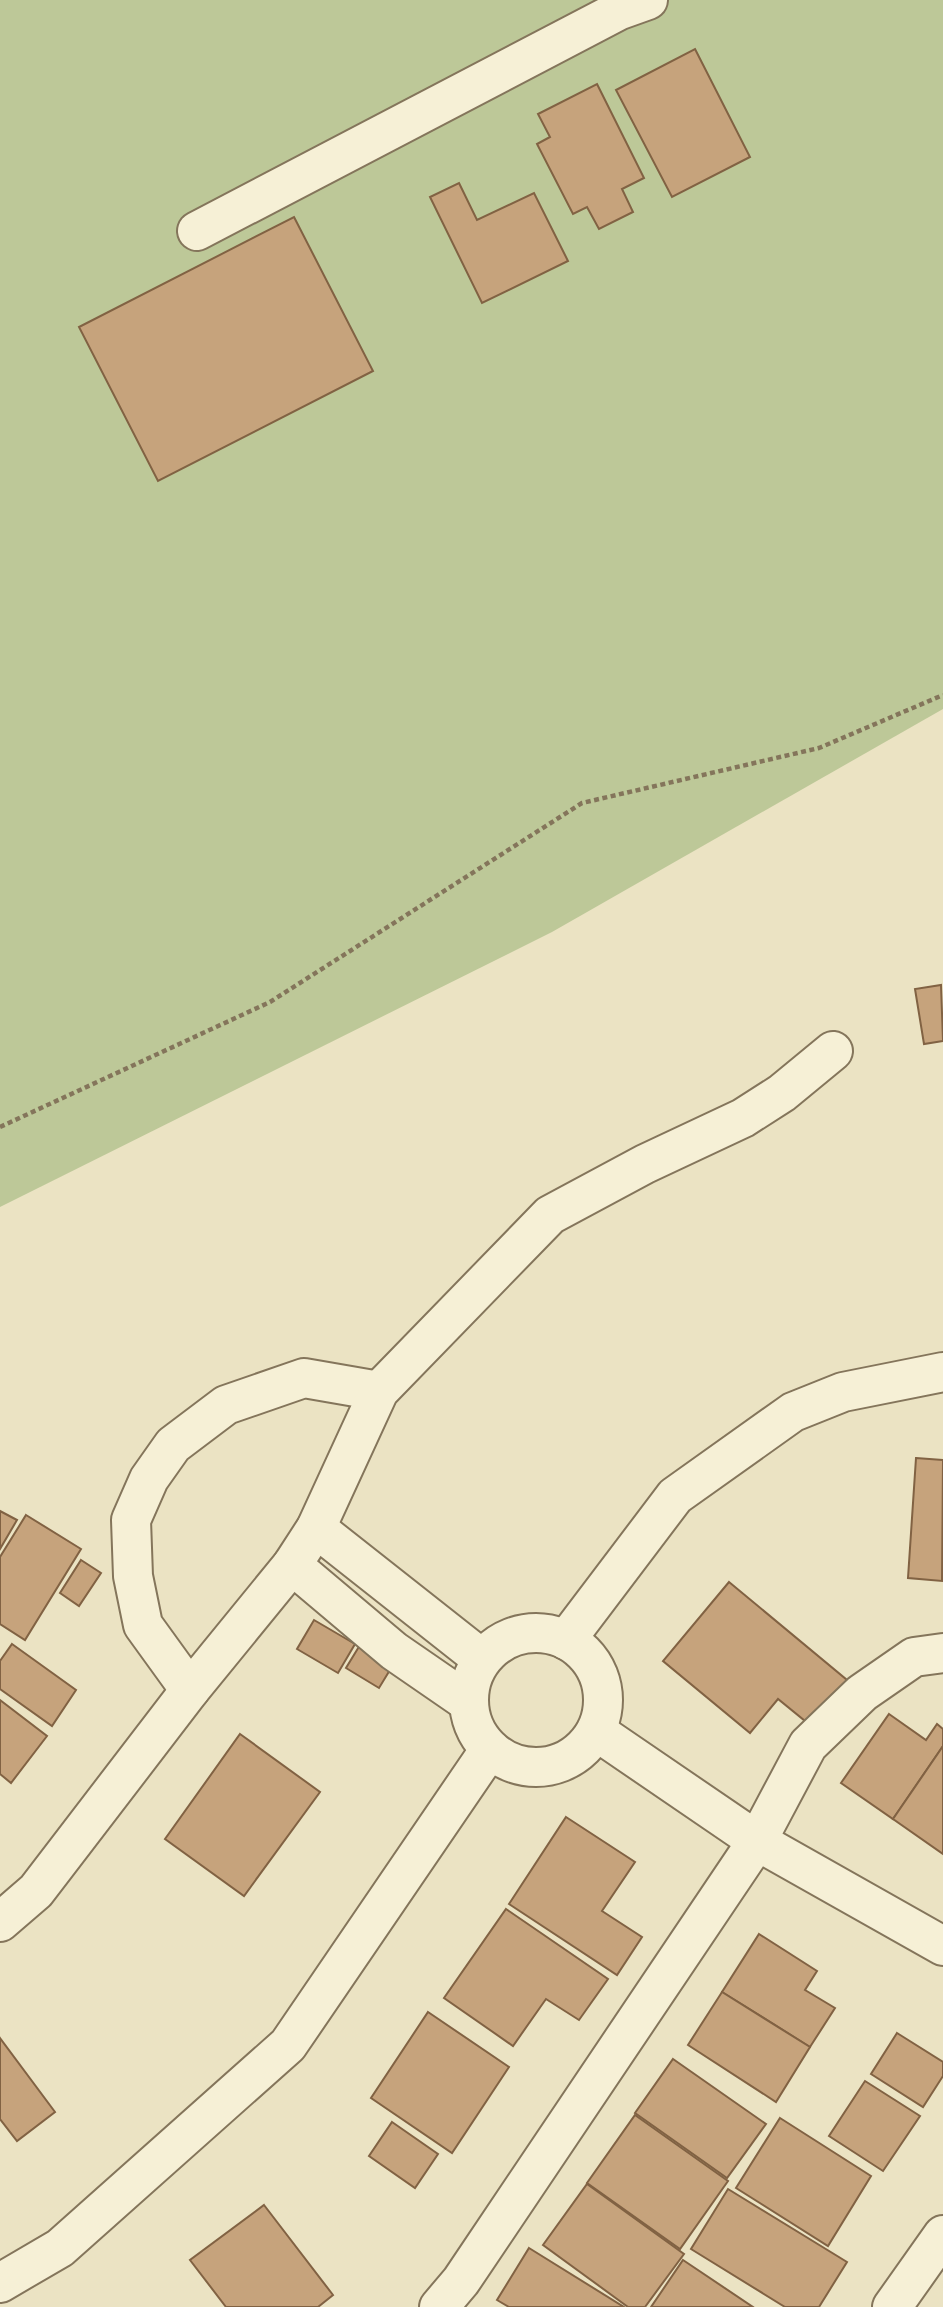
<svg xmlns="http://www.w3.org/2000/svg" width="943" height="2307" font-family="'Noto Serif',serif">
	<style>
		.green { fill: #bdc898 }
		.building { fill: #c6a37c; stroke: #816243; stroke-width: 2 }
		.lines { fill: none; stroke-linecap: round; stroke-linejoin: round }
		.minor-casing { stroke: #84755b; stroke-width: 42 }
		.path { stroke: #84755b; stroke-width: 4.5; stroke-dasharray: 5 3.5; stroke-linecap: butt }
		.minor { stroke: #f6f0d6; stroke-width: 38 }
	</style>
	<rect width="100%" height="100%" fill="#ebe3c3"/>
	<path class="green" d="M0,0H943V709L552,932L0,1207Z"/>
	<g class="building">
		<path d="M695,49L750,157L672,197L616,90Z"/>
		<path d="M597,84L644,178L622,189L633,212L599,229L587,207L573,214L537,144L550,137L538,114Z"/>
		<path d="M459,183L477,220L534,193L568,261L482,303L430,197Z"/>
		<path d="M294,217L373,371L158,481L79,327Z"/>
		<path d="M941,985L943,1041L924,1044L915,989Z"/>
		<path d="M916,1458L943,1460L942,1581L908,1578Z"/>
		<path d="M0,1511L17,1520L0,1549Z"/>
		<path d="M26,1515L81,1549L25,1640L0,1624V1557Z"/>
		<path d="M81,1560L101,1573L79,1606L60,1593Z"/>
		<path d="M729,1582L847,1680L810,1725L778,1699L750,1733L663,1661Z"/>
		<path d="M314,1620L355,1644L338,1673L297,1649Z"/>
		<path d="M363,1640L396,1660L379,1688L346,1668Z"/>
		<path d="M12,1644L76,1690L52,1726L0,1689V1661Z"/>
		<path d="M0,1700L47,1736L11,1783L0,1774Z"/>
		<path d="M889,1714L926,1740L937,1724L943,1729V1746L893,1819L841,1783Z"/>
		<path d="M240,1734L320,1792L244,1896L165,1839Z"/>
		<path d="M943,1746V1854L893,1819Z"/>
		<path d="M566,1817L635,1862L602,1911L642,1937L617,1975L509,1904Z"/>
		<path d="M506,1909L608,1979L579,2020L546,1999L513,2046L444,1998Z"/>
		<path d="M759,1934L817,1971L805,1990L835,2008L810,2047L722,1992Z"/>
		<path d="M722,1992L810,2047L776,2102L688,2045Z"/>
		<path d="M428,2012L509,2067L452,2153L371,2098Z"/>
		<path d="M897,2033L943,2062V2076L923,2107L871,2074Z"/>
		<path d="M0,2038L55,2112L17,2141L0,2119Z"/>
		<path d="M673,2059L766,2124L727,2178L635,2113Z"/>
		<path d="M865,2081L920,2116L883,2171L829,2136Z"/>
		<path d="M635,2115L728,2181L680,2249L587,2183Z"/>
		<path d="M780,2118L871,2176L828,2246L736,2188Z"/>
		<path d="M392,2122L438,2154L415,2188L369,2156Z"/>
		<path d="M587,2184L684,2254L645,2307H628L543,2245Z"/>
		<path d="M728,2189L847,2262L819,2307H785L691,2249Z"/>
		<path d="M264,2205L333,2295L318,2307H226L190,2260Z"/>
		<path d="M529,2248L624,2307H509L497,2300Z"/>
		<path d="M683,2260L753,2307H651Z"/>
	</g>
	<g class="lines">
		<defs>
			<g id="minor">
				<path d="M197,231L620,10L648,0"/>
				<path d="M316,1528L482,1659"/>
				<path d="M292,1565L394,1651L468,1702"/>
				<circle cx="536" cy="1700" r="67"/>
				<path d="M566,1640L675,1496L793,1412L843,1392L943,1372"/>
				<path d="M190,1690L143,1625L133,1576L131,1520L149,1479L173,1445L226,1405L304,1378L379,1391"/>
				<path d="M596,1731L757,1841L943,1946"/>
				<path d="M0,1922L36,1891L190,1690L292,1565L316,1528L379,1391L550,1215L645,1164L743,1118L782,1093L833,1051"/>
				<path d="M0,2283L60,2248L288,2045L490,1749"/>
				<path d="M439,2307L461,2281L757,1841L808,1745L862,1693L914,1657L943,1653"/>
				<path d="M892,2307L943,2235"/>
			</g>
		</defs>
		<use href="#minor" class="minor-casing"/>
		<path class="path" d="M0,1127L270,1002L582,803L819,748L943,695"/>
		<use href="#minor" class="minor"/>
	</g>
</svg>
